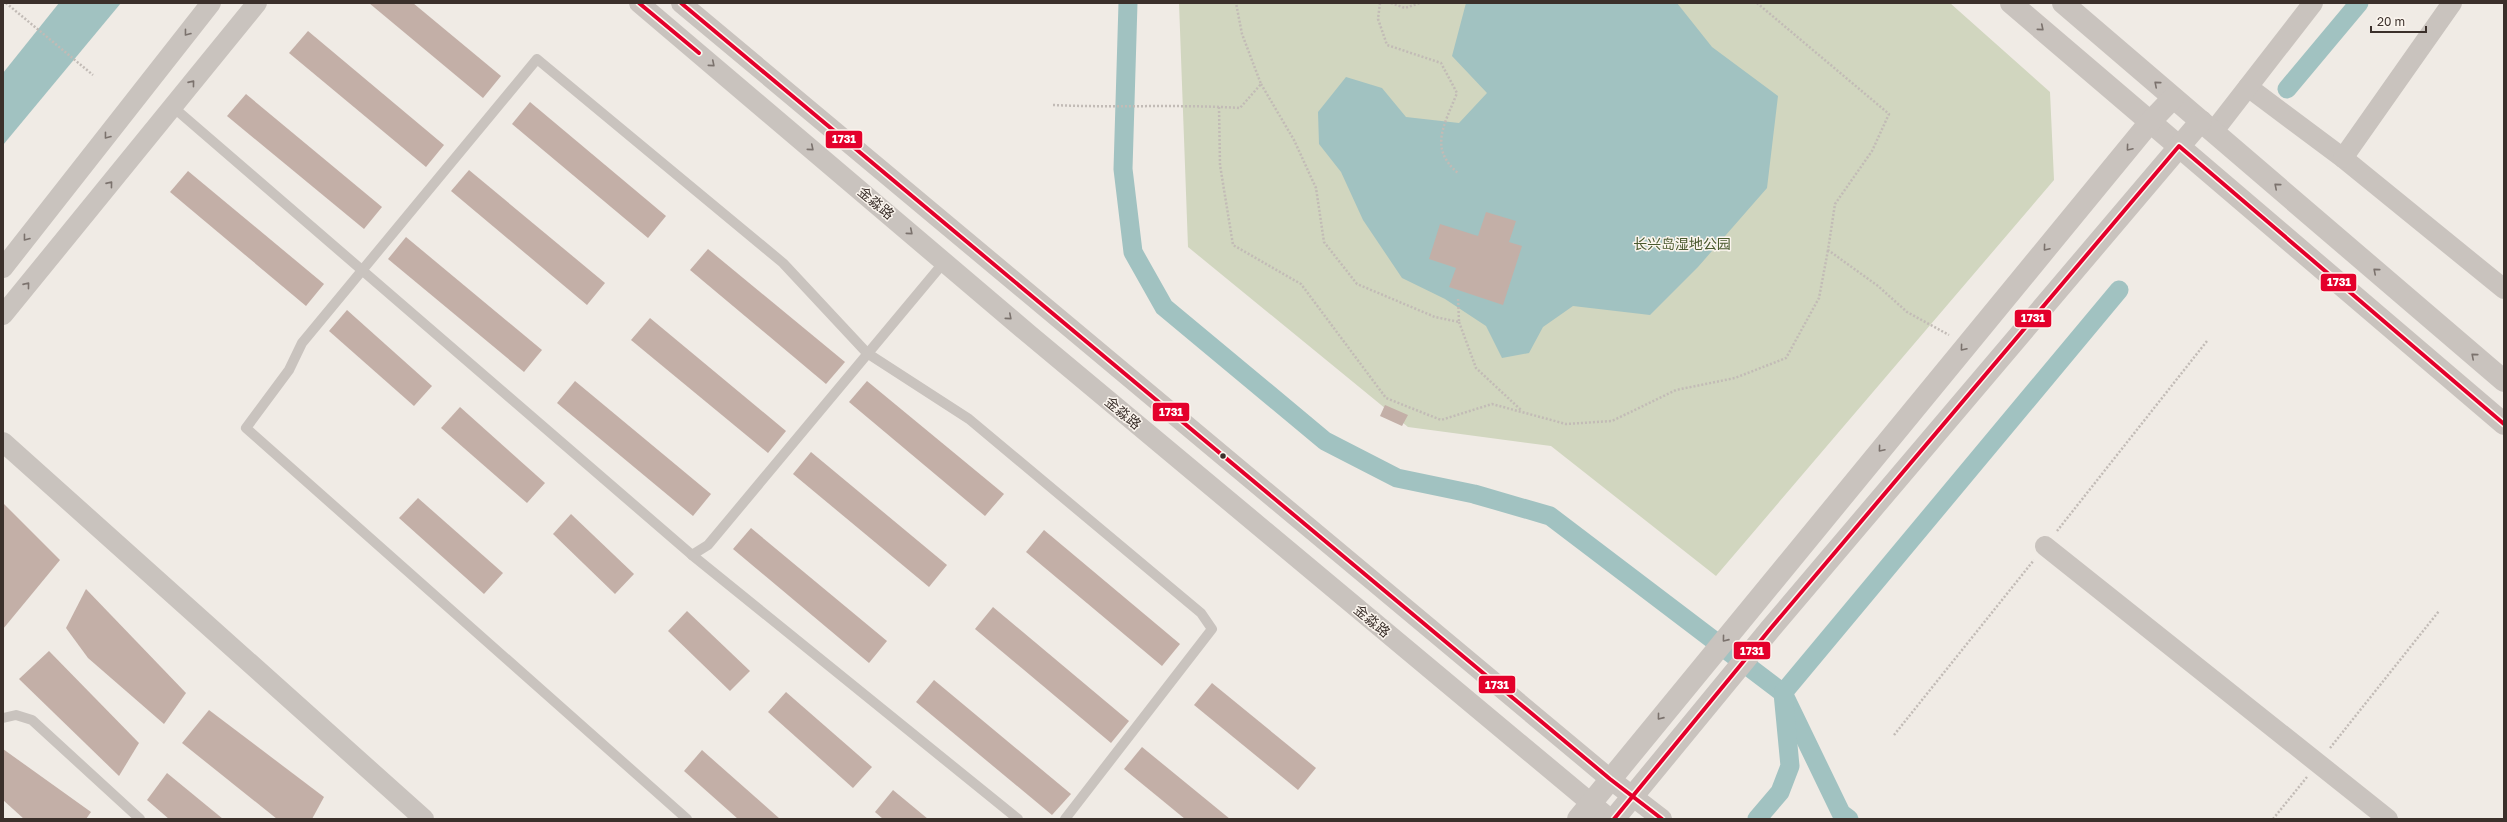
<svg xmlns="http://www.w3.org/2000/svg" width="2507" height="822" font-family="'Golos Text','Noto Sans SC',sans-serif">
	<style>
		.green { fill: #d1d6bf }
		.water { fill: #a1c2c1 }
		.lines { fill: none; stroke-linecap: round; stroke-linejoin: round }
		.canal { stroke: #a1c2c1; stroke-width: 19 }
		.building { fill: #c3afa7 }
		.path { stroke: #c2bbb6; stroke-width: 2.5; stroke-dasharray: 2 2; stroke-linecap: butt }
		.service { stroke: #c9c3be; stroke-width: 10 }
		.minor { stroke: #c9c3be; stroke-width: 20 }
		.tertiary { stroke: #c9c3be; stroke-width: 22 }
		.bus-1-casing { stroke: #fbf5ee; stroke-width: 7 }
		.bus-1 { stroke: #e4002b; stroke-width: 4 }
		.oneway { stroke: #7b726d }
		.bus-dot { fill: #3b302b; stroke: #fbf5ee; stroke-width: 1.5 }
		.labels { text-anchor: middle; stroke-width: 3; stroke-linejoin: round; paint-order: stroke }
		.street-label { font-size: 14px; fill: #3b302b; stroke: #fbf5ee }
		.park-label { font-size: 14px; fill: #4a5a2e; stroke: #fbf5ee }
		.line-badge { stroke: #fbf5ee; stroke-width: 1.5 }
		.badge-label { font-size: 11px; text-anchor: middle; font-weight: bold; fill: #fff }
	</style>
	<rect width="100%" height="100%" fill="#f0ebe5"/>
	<path class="green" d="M1179,3H1950L2050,92L2054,180L1716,576L1551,446L1408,427L1188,247Z"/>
	<g class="water">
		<path d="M59,3H121L3,145V73Z"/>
		<path d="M1466,3H1677L1712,47L1778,96L1767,188L1698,267L1650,315L1573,306L1543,327L1529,353L1502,358L1486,326L1445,299L1402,278L1363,220L1341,172L1319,144L1318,112L1346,77L1382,88L1406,117L1459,123L1487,93L1452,56Z"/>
	</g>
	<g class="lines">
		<g class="canal">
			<path d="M1128,3L1123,169L1133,252L1164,307L1325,441L1397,478L1474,494L1550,516L1783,693L1841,813L1849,819"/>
			<path d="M2287,89L2359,3"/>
			<path d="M1757,819L1780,792L1790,766L1783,693L2119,290"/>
		</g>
	</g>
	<g class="building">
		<path d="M369,3H413L501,76L483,98Z"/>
		<path d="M308,31L444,145L426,167L289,53Z"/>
		<path d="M246,94L382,207L364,229L227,116Z"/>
		<path d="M530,102L666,216L648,238L512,124Z"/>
		<path d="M469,170L605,283L587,305L451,191Z"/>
		<path d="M188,171L324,284L306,306L170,192Z"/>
		<path d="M1486,212L1516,221L1509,242L1522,246L1503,305L1449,287L1456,268L1429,259L1440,224L1478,236Z"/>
		<path d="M406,237L542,350L524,372L388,259Z"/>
		<path d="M708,249L845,362L826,384L690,270Z"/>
		<path d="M347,310L432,386L414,406L329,331Z"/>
		<path d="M650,318L786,431L768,453L631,340Z"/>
		<path d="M575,381L711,494L693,516L557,403Z"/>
		<path d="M867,381L1004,494L985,516L849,402Z"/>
		<path d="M1385,405L1408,415L1402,426L1380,416Z"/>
		<path d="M460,407L545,483L527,503L441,428Z"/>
		<path d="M811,452L947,565L929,587L793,474Z"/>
		<path d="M418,498L503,573L484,594L399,518Z"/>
		<path d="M3,503L60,560L3,629Z"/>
		<path d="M571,514L634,574L615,594L553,534Z"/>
		<path d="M751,528L887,641L869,663L733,549Z"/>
		<path d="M1044,530L1180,644L1162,666L1026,552Z"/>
		<path d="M86,589L186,693L164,724L88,658L66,628Z"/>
		<path d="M993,607L1129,721L1111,743L975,629Z"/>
		<path d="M687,611L750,671L730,691L668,631Z"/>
		<path d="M49,651L139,743L119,776L19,679Z"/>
		<path d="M934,680L1071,794L1052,815L916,702Z"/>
		<path d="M1212,683L1316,768L1298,790L1194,705Z"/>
		<path d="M786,692L872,767L853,788L768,712Z"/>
		<path d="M209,710L324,797L312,819H277L182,743Z"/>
		<path d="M1142,747L1230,819H1185L1124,769Z"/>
		<path d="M3,749L91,812L86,819H24L3,800Z"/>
		<path d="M702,750L780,819H738L684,771Z"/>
		<path d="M167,773L223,819H169L147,800Z"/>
		<path d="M893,790L928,819H883L875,812Z"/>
	</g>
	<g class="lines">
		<g class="path">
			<path d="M6,3L93,75"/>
			<path d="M1380,3L1378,19L1387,45L1441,63L1457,93C1445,124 1428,148 1458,173"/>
			<path d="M1391,3L1405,8L1420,3"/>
			<path d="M1757,3L1889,114L1872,151L1835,204L1828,250L1878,286L1907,312L1949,335"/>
			<path d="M1261,84L1294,140L1316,188L1324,242L1357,284L1435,317L1459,322L1458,297"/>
			<path d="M1053,105C1116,108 1178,104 1240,108L1261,84L1242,34L1236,3"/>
			<path d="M1219,107L1220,165L1233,245L1301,284L1386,398L1441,420L1492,404L1566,424L1612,421L1676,390L1735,378L1786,358L1819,298L1828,250"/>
			<path d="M1459,322L1476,368L1521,410"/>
			<path d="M2057,531L2207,341"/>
			<path d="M1894,735L2034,560"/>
			<path d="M2330,748L2439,611"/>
			<path d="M2273,819L2307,777"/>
		</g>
		<g class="service">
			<path d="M173,107L692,555L1018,819"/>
			<path d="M692,555L708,545L945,261"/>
			<path d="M3,718L16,715L32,720L140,819"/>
			<path d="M687,819L246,428L289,370L302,343L537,59L783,263L867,353L969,419L1201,613L1212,629L1065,819"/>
		</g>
		<g class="minor">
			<path d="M639,3L1030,335L1610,819"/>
			<path d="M681,3L1610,779L1662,819"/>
			<path d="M2248,87L2343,158L2504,289"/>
			<path d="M2213,132L2313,3"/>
			<path d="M2343,158L2452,3"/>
			<path d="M3,268L211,3"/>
			<path d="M3,315L257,3"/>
			<path d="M3,442L424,819"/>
			<path d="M2045,546L2388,819"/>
		</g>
		<g class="tertiary">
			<path d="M2011,3L2504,424"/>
			<path d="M2063,3L2504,381"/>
			<path d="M1578,819L2150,122L2173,98"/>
			<path d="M1614,819L1771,628L2201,121"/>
		</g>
		<defs>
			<g id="bus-1">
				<path d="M639,3L699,53"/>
				<path d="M681,3L1610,779L1662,819"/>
				<path d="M1614,819L1771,628L2179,146L2504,424"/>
			</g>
		</defs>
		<use href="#bus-1" class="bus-1-casing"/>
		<use href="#bus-1" class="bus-1"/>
	</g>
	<defs><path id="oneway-chevron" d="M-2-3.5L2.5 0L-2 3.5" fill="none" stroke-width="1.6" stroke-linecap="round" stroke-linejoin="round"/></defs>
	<g class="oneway">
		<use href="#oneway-chevron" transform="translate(2041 28) rotate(40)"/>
		<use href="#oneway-chevron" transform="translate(187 33) rotate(128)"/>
		<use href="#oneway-chevron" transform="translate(712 64) rotate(40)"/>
		<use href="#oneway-chevron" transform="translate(192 83) rotate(-51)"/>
		<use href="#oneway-chevron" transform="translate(2157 84) rotate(-139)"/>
		<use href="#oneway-chevron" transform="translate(107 136) rotate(128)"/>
		<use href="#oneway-chevron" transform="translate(811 148) rotate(40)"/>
		<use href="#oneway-chevron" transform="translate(2129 148) rotate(130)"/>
		<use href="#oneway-chevron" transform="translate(110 184) rotate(-51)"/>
		<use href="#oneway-chevron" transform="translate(2277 186) rotate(-139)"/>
		<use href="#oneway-chevron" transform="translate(910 232) rotate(40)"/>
		<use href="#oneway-chevron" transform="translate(26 238) rotate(128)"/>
		<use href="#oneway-chevron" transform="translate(2046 248) rotate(130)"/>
		<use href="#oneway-chevron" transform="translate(2376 271) rotate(-139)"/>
		<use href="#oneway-chevron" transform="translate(27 285) rotate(-51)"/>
		<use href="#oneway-chevron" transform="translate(1009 317) rotate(41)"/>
		<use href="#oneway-chevron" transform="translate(1963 348) rotate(130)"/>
		<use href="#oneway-chevron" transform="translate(2474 356) rotate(-139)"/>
		<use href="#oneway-chevron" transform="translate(1881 449) rotate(130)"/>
		<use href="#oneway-chevron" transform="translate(1725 639) rotate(129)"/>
		<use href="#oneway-chevron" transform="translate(1660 717) rotate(129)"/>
	</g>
	<circle class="bus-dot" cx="1223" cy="456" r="3.5"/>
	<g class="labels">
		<g class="street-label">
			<text transform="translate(876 203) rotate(40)" y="5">金淼路</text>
			<text transform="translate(1123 413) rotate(40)" y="5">金淼路</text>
			<text transform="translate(1372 621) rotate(40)" y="5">金淼路</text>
		</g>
		<g class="park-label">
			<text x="1682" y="249">长兴岛湿地公园</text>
		</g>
	</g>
	<g class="line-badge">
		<rect x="825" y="130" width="38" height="19" rx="4" fill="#e4002b"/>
		<rect x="2320" y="273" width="37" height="19" rx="4" fill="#e4002b"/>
		<rect x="2014" y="309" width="38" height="19" rx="4" fill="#e4002b"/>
		<rect x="1152" y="402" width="38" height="20" rx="4" fill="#e4002b"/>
		<rect x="1733" y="641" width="38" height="19" rx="4" fill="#e4002b"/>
		<rect x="1478" y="675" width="38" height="19" rx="4" fill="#e4002b"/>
	</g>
	<g class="badge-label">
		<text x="844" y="143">1731</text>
		<text x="2339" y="286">1731</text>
		<text x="2033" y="322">1731</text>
		<text x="1171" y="416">1731</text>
		<text x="1752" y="655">1731</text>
		<text x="1497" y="689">1731</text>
	</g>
	<rect width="2507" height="822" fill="none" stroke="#3b302b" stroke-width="8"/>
	<path d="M2371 26v6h55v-6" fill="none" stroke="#3b302b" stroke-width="2"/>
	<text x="2377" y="26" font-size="12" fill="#3b302b" stroke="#fbf5ee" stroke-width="3" paint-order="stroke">20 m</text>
</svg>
